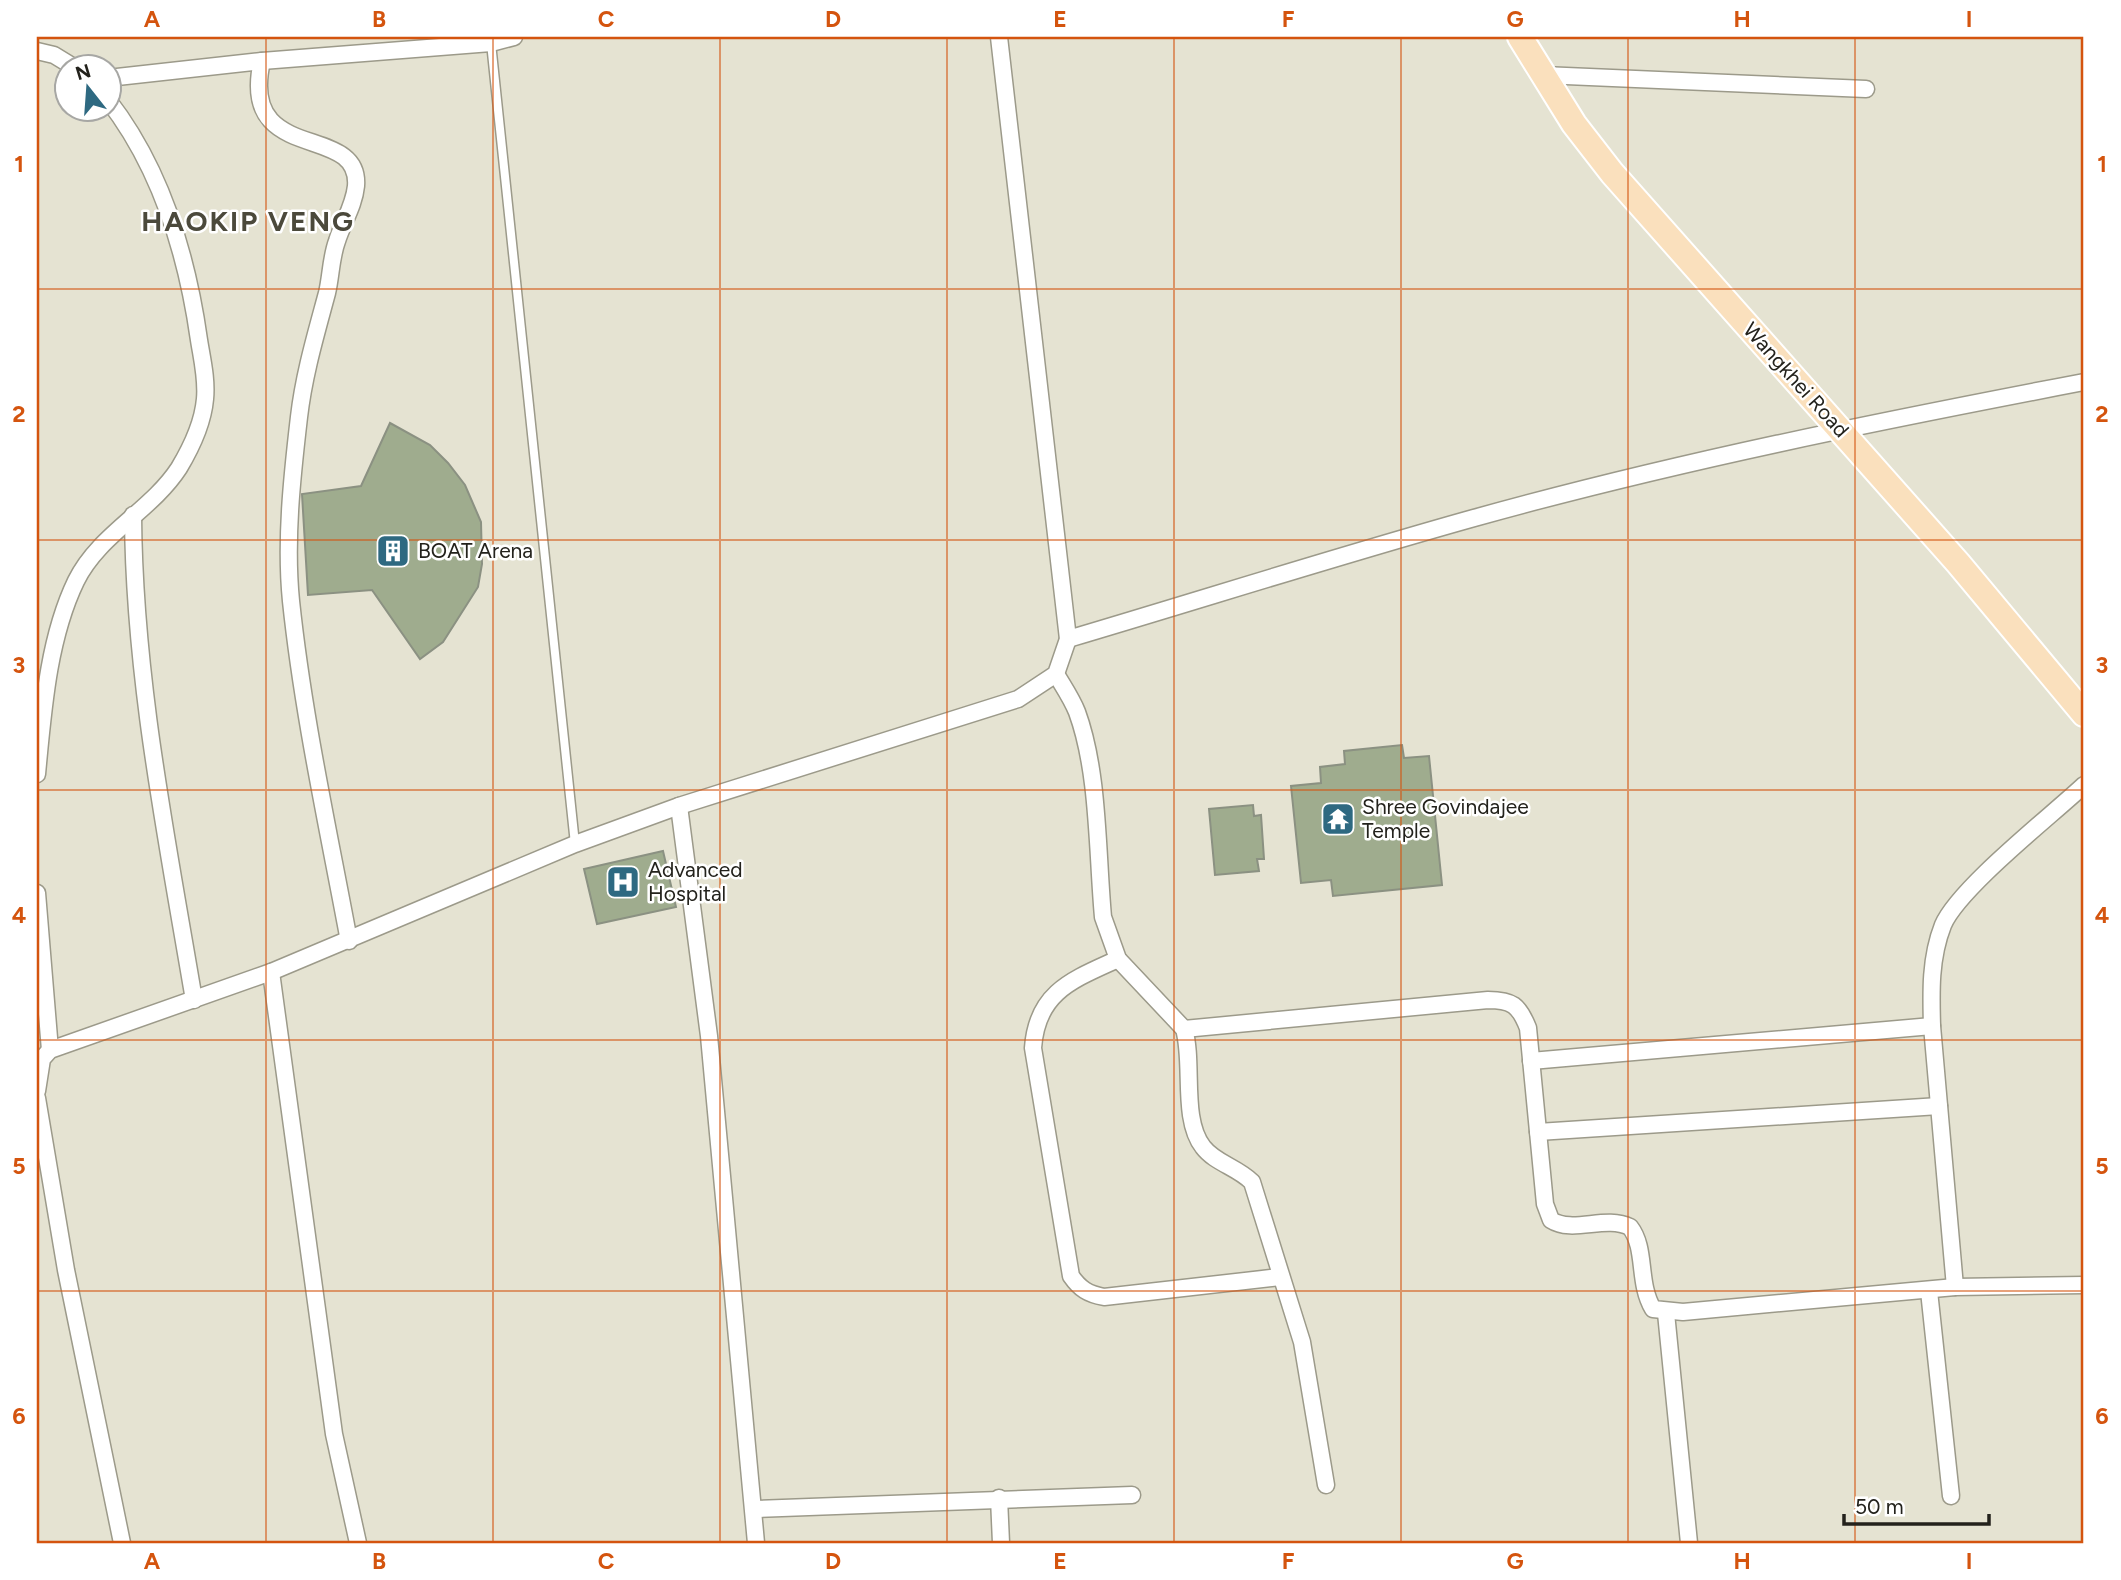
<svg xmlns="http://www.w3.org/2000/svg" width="2121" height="1580" font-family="Figtree,sans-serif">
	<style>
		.building { fill: #9fac8e; stroke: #8b9182; stroke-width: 2 }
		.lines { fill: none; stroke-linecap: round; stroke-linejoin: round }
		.lane-casing { stroke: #9c9a8a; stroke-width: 11 }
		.street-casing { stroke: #9c9a8a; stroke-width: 19 }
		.primary-casing { stroke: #fff; stroke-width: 28 }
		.lane { stroke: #fff; stroke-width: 8 }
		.street { stroke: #fff; stroke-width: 16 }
		.primary { stroke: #fae0bd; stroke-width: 24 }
		.grid { fill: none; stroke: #d4540e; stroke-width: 2; stroke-opacity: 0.55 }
		.labels { text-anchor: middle; stroke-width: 5; stroke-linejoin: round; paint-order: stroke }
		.street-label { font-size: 21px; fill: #23221c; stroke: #fff }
		.poi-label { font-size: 21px; fill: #23221c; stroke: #fff; text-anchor: start }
		.district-label { font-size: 28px; font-weight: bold; letter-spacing: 2px; fill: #4b493b; stroke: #fff }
		.neatline { fill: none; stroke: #d4540e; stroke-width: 2.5 }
		.grid-label { font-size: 23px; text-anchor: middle; font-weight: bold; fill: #d4540e }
	</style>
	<rect width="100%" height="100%" fill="#e5e3d2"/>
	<g class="building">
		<path d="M390,423L430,445L448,463L465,485L481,522L482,564L478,587L443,642L420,659L372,590L308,595L302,494L361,486Z"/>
		<path d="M1402,745L1404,758L1429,756L1442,885L1333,896L1331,880L1301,883L1291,786L1321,783L1320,767L1345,764L1344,751Z"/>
		<path d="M1253,805L1254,816L1261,815L1264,859H1257L1259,871L1215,875L1209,809Z"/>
		<path d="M663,851L676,907L597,924L584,869Z"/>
	</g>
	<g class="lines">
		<defs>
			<path id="lane" d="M491,43L575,844"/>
			<g id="street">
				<path d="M37,51L54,55L72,66"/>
				<path d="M262,61C238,167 361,121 356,186C354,206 343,222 337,241C331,257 331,276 327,293C316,334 304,374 299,417C292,477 285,541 291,601C303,715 328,828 349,941"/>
				<path d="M1543,75L1866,89"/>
				<path d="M108,78L262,61L491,43L514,37"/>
				<path d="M133,515C134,679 167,839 194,1000"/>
				<path d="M1068,639C1203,599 1338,556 1474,518C1675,462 1880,421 2084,382"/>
				<path d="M1056,674C1063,686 1072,699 1077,712C1099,772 1097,852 1103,917L1118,959L1184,1029C1194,1063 1181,1119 1203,1147C1215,1163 1237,1167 1252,1182L1302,1342L1326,1485"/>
				<path d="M37,774C43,711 48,639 76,581C99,534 151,511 179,468C191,448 203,422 205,399C207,379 202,359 199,340C187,255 161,168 108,100"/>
				<path d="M679,806L709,1036L756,1543"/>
				<path d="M37,893L50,1050"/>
				<path d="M1118,959C1072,980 1037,992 1033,1048L1071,1276C1080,1289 1088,1294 1104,1297L1280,1277"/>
				<path d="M271,972L334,1434L358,1543"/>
				<path d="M1184,1029L1488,1000C1512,1000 1519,1005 1528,1028L1545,1204L1551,1220C1573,1234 1605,1215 1630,1227C1647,1249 1637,1282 1653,1309L1683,1312L1955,1287L2084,1285"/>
				<path d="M1531,1061L1932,1026"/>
				<path d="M37,1091L42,1059L50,1050L271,972L575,844L679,806L1018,699L1056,674L1068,639L999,37"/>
				<path d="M37,1098L66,1270L122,1543"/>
				<path d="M1538,1132L1939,1106"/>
				<path d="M1955,1287L1932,1026C1931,992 1930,958 1943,925C1959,888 2051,816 2084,785"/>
				<path d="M1929,1291L1951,1496"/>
				<path d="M1666,1313L1689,1543"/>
				<path d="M999,1498L1001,1543"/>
				<path d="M755,1509L1132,1495"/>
			</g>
			<path id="primary" d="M1520,37L1574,124L1612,173L1958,563L2084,714"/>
		</defs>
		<use href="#lane" class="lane-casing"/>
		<use href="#street" class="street-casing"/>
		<use href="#primary" class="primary-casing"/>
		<use href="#lane" class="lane"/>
		<use href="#street" class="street"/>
		<use href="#primary" class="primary"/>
	</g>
	<path class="grid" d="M266,37V1543M493,37V1543M720,37V1543M947,37V1543M1174,37V1543M1401,37V1543M1628,37V1543M1855,37V1543M37,289H2084M37,540H2084M37,790H2084M37,1040H2084M37,1291H2084"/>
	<defs>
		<symbol id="building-square" viewBox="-11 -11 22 22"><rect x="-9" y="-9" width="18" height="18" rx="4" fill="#2e6981" stroke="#fff"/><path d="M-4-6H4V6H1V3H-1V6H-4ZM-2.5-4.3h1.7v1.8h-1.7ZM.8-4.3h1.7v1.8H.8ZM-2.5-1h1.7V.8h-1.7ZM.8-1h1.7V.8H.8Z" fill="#fff"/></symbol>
		<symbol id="temple-square" viewBox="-11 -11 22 22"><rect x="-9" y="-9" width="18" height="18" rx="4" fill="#2e6981" stroke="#fff"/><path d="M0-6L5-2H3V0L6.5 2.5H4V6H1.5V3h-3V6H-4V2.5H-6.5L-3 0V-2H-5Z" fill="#fff"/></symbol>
		<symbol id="hospital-square" viewBox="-11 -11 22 22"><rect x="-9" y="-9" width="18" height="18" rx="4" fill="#2e6981" stroke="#fff"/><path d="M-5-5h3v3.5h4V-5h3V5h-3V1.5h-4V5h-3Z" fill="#fff"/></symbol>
	</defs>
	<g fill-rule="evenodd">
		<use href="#building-square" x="374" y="532" width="38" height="38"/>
		<use href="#temple-square" x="1319" y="800" width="38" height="38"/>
		<use href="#hospital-square" x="604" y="863" width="38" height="38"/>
	</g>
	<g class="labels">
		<g class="street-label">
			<text transform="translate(1796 380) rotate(48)" y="7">Wangkhei Road</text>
		</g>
		<g class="poi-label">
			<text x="418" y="558">BOAT Arena</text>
			<text x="1362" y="814">Shree Govindajee<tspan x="1362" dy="24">Temple</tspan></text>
			<text x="648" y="877">Advanced<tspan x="648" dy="24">Hospital</tspan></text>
		</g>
		<g class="district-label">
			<text x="248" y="231">HAOKIP VENG</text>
		</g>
	</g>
	<rect width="2121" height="1580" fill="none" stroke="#ffffff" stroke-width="77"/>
	<g transform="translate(88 88) rotate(343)"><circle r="33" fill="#ffffff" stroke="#a7a7a4" stroke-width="2"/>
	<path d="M0-5L12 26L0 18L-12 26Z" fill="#2e6981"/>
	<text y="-10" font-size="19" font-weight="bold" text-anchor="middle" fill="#23221c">N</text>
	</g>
	<path d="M1844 1514v10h145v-10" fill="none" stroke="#23221c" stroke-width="3.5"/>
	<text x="1855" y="1514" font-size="21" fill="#23221c" stroke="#ffffff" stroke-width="5" paint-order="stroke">50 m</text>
	<rect x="38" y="38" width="2044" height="1504" class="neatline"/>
	<g class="grid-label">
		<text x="152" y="27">A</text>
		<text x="379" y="27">B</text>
		<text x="606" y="27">C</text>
		<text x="833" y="27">D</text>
		<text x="1060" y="27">E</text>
		<text x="1288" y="27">F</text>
		<text x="1515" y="27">G</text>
		<text x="1742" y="27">H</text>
		<text x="1969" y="27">I</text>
		<text x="19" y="172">1</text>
		<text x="2102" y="172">1</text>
		<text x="19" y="422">2</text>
		<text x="2102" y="422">2</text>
		<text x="19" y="673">3</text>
		<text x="2102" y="673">3</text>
		<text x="19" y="923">4</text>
		<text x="2102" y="923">4</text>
		<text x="19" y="1174">5</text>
		<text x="2102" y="1174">5</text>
		<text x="19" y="1424">6</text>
		<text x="2102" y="1424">6</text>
		<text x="152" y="1569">A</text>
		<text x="379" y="1569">B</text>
		<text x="606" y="1569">C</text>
		<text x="833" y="1569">D</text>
		<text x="1060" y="1569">E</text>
		<text x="1288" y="1569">F</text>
		<text x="1515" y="1569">G</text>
		<text x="1742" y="1569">H</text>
		<text x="1969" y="1569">I</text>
	</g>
</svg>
